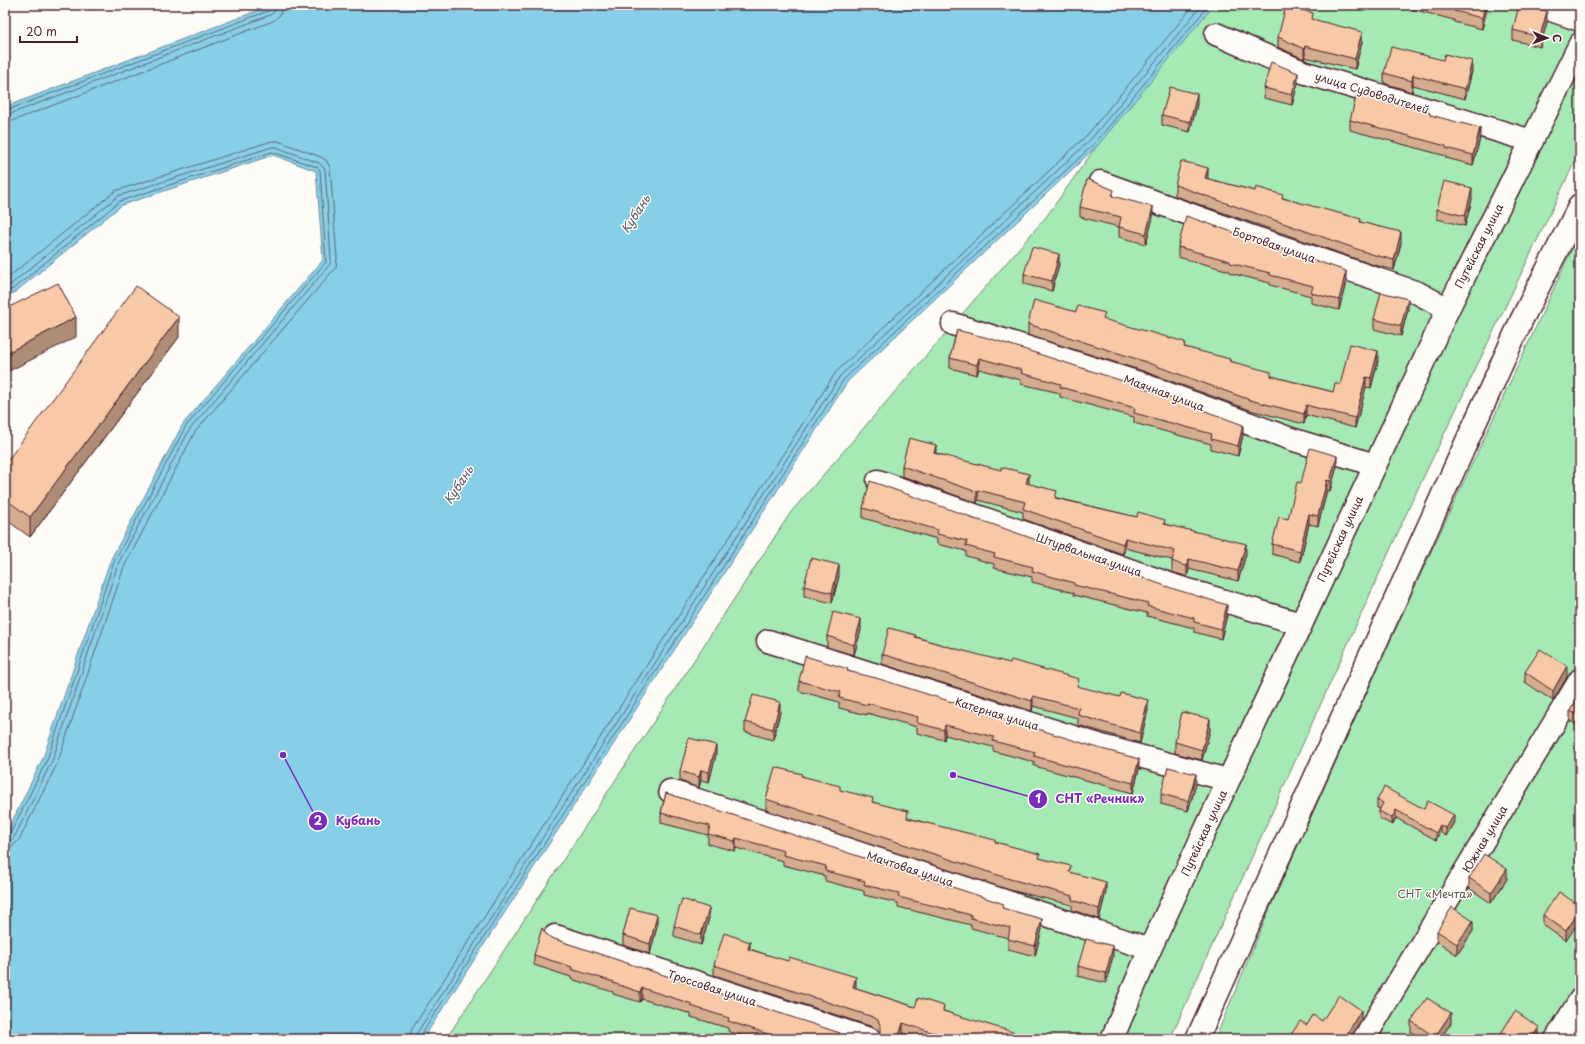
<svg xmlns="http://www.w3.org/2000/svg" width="1585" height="1044" font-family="'Playpen Sans',sans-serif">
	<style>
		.green { fill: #a5e9b4; stroke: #788470 }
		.water { fill: #86cfe7; stroke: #6e899c }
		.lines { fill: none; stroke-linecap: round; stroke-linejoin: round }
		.shore { stroke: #626576; stroke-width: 1 }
		.minor-casing { stroke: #4a1f2b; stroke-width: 25 }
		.minor { stroke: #fdfcf7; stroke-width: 22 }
		.wall { fill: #d4ad8f; stroke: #4a1f2b }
		.shaded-wall { fill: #ad8d74; stroke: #4a1f2b }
		.building { fill: #f7c9a6; stroke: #4a1f2b }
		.labels { text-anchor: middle; stroke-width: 3; stroke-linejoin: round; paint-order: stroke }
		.street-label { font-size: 11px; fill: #4a1f2b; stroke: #fdfcf7 }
		.park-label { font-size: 11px; fill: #61524d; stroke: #fdfcf7 }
		.water-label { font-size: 12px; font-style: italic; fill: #5c5463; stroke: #fdfcf7 }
		.leader { fill: none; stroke: #7b2cbf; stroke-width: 1.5 }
		.callout-dot { fill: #7b2cbf; stroke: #fdfcf7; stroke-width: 1.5 }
		.mark-label { font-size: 12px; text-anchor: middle; font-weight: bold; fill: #fff }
		.callout-label { font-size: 12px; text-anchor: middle; font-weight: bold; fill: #7b2cbf; stroke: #fdfcf7; stroke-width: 3; stroke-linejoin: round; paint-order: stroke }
	</style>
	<rect width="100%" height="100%" fill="#fdfcf7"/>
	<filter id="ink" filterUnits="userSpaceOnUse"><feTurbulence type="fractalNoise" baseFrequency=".025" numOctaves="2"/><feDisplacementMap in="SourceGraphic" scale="8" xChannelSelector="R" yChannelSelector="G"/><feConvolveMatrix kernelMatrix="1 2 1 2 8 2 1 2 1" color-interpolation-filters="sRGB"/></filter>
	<g filter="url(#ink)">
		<g class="green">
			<path d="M1197,5H1580V151L1413,499L1170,1039H446L791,512L1046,217Z"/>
			<path d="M1580,232V1039H1215L1273,901L1411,595Z"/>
		</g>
		<path class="water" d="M272,5H1214L1098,145L848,381L423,1039H5V836L43,758L110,561L183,424L323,260L316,171L273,155L122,205L14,293L5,296V107Z"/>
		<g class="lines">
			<g class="shore">
				<path d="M5,111L268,11L271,8V5"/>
				<path d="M5,116L270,15L275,11L276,5"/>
				<path d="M5,122L12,121L273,21L280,15L282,5"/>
				<path d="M5,280L115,191L272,141H278L321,157L326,160L330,167L337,258L336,267L195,432L124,567L57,764L19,840L13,846L5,847"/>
				<path d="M5,287L10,285L118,196L272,147H276L319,163L325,169L331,259L330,264L190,429L118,564L52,761L15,836L11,840L5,841"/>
				<path d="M5,292L13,289L120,201L272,152L317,167L320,170L326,262L186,426L114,562L47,760L10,834L5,836"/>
				<path d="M409,1039L412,1029L836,372L1087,135L1194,5"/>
				<path d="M415,1039L417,1033L840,376L1091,139L1202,5"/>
				<path d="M420,1039L421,1035L844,379L1095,143L1209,5"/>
			</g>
			<defs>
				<g id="minor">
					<path d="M1537,5L1580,20"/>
					<path d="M1216,34L1303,72L1532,141"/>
					<path d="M1100,182L1247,235L1418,293L1448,309"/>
					<path d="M953,324L1139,383L1291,439L1375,465"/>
					<path d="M878,481L1178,587L1301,624"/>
					<path d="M768,641L1102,746L1228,780"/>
					<path d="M670,791L1150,949"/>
					<path d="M555,936L869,1039"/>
					<path d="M1112,1039L1150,949L1448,309L1580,44"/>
					<path d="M1197,1039L1522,319L1580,205"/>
					<path d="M1364,1039L1580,680"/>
					<path d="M1556,1039L1580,1000"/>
				</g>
			</defs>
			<use href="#minor" class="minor-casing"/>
			<use href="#minor" class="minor"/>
		</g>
		<g class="wall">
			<path d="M1404,5H1488L1482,29L1454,22V20L1404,7Z"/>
			<path d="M1313,20L1362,42L1355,69L1305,57L1304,59L1278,47V37Z"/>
			<path d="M1547,22L1540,47L1513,40V30Z"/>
			<path d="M1472,71L1465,99L1413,85L1412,92L1384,83V73Z"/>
			<path d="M1298,83L1292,105L1264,98V88Z"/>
			<path d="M1197,104L1190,132L1162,125V115Z"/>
			<path d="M1430,115L1480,138L1473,165L1446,158V156L1350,130V120Z"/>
			<path d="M1208,179L1255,191L1283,198L1361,222L1401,243L1394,270L1371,264L1175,196V185Z"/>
			<path d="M1114,197L1153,217L1146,244L1119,237V227L1080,217V207Z"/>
			<path d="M1472,199L1465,226L1437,219V209Z"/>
			<path d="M1178,247L1346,282L1339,310L1311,303V296L1270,285V283L1230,273V271L1178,257Z"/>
			<path d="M1059,264L1052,291L1024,284V274Z"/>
			<path d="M1408,309L1401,336L1374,329V319Z"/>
			<path d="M1105,320L1185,347L1230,361L1271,376L1333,392L1340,385L1378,361L1371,388L1366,387L1355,428L1306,415L1304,424L1250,410L1143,371L1028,335V324Z"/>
			<path d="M957,330L1243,435L1238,456L1211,449V444L1134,423V417L1060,397V393L1021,384V380L979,369L977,375L950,368V358Z"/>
			<path d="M179,337L30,537L5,519V464Z"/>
			<path d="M936,453L1029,484L1057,498L1165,524L1246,554L1238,581L1189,569L1187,577L1182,575L1172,572V560L1125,548L1123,554L1023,519V512L978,500L977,503L902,476V466Z"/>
			<path d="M1337,466L1330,491L1327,490L1318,526L1309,524L1300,562L1272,554V544L1288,519L1301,483Z"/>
			<path d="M863,508L971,518L1227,615L1221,639L1194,632V628L1147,616V613L1074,595V593L1032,582V577L994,568V564L966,556V551L937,544V539L863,518Z"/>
			<path d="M839,576L832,603L804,596V586Z"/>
			<path d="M861,630L854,655L827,647V636Z"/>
			<path d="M916,637L1079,687L1148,710L1140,743L1078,725V718L1033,706L1032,711L882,664V654Z"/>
			<path d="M848,671L1139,769L1133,793L1034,766V762L993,751V747L945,735L944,740L917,733V727L867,713V715L839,708V702L799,691V681Z"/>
			<path d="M1525,672L1567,677L1553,701L1525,682Z"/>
			<path d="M1580,694V727L1570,721V711Z"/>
			<path d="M780,712L773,740L745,732V722Z"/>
			<path d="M1210,730L1202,760L1175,753V742Z"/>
			<path d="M716,755L709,782L701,780L699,788L680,781V771Z"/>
			<path d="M802,776L873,802L908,818L995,842L1040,858L1071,873L1106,892L1099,919L1072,910V905L1010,890L766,810V799Z"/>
			<path d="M1196,784L1188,811L1161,804V794Z"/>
			<path d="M666,793L1004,909L1042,929L1035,956L1008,949V938L971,928V925L898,907V903L864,895V891L825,881V876L783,865V861L736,848L735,851L708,844V835L661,823V813Z"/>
			<path d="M1377,800L1424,809L1454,822L1446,836L1440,832L1436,840L1396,818L1392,825L1379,818V811L1380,809L1377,808Z"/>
			<path d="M1469,878L1507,879L1491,903L1469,888Z"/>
			<path d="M1580,906L1566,941L1543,925V915Z"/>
			<path d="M709,918L701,945L674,936V926Z"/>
			<path d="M657,926L650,954L623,945V935Z"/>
			<path d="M1437,931H1473L1457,955L1437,941Z"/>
			<path d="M546,934L551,938L840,1039H752L728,1031V1028L691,1017V1014L642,999L640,1002L613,994V992L571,979V977L534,965V955Z"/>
			<path d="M750,949L856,987V988L915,1007L944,1011L1022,1039H922L903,1033L902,1039H875L877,1038L880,1034L878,1030L873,1027L714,975V965Z"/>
			<path d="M1113,956L1106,983L1078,976V966Z"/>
			<path d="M1411,1021L1451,1023L1440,1039H1423L1411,1032Z"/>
			<path d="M1500,1035L1539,1037L1537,1039H1500Z"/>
		</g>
		<g class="shaded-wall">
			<path d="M1485,5H1488L1482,29V18Z"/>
			<path d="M1547,11V22L1540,47V37Z"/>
			<path d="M1362,32V42L1355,69V59Z"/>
			<path d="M1305,46V57L1304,59V49Z"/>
			<path d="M1472,61V71L1465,99V89Z"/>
			<path d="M1298,73V83L1292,105V95Z"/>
			<path d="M1413,75V85L1412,92V81Z"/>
			<path d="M1197,94V104L1190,132V122Z"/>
			<path d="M1480,128V138L1473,165V155Z"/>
			<path d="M1208,168V178L1205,188V178Z"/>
			<path d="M1472,188V199L1465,226V216Z"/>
			<path d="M1153,207V217L1146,244V234Z"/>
			<path d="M1401,232V243L1394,270V260Z"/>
			<path d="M1059,254V264L1052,291V281Z"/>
			<path d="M1346,271V282L1339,310V300Z"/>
			<path d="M1408,299V309L1401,336V326Z"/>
			<path d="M76,317V337L5,373V354Z"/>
			<path d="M179,317V337L30,537V517Z"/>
			<path d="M1378,351V361L1371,388V378Z"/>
			<path d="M979,358V369L977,375V365Z"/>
			<path d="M1366,377V387L1355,428V418Z"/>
			<path d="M1306,405V415L1304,424V414Z"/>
			<path d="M1243,425V435L1238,456V446Z"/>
			<path d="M936,445V455L934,453Z"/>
			<path d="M1337,456V466L1330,491V481Z"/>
			<path d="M1029,474V484L1026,483Z"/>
			<path d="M1327,480V490L1318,526V516Z"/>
			<path d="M978,490V500L977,503V492Z"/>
			<path d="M1309,514V524L1300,562V551Z"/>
			<path d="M1125,538V548L1123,554V544Z"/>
			<path d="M1246,544V554L1238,581V571Z"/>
			<path d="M1189,559V569L1187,577V566Z"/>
			<path d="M839,565V576L832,603V593Z"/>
			<path d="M1227,605V615L1221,639V629Z"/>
			<path d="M861,619V630L854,655V645Z"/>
			<path d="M1567,666V677L1553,701V691Z"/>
			<path d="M1033,696V706L1032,711V701Z"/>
			<path d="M1148,700V710L1140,743V733Z"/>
			<path d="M780,702V712L773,740V729Z"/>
			<path d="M1210,719V730L1202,760V750Z"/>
			<path d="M945,725V735L944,740V730Z"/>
			<path d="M716,745V755L709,782V772Z"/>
			<path d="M1139,759V769L1133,793V783Z"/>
			<path d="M701,770V780L699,788V777Z"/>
			<path d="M1196,774V784L1188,811V801Z"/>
			<path d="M1396,810V818L1392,825V818Z"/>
			<path d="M1454,815V822L1446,836V828Z"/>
			<path d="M1440,825V832L1436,840V833Z"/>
			<path d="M736,838V848L735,851V841Z"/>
			<path d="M1507,869V879L1491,903V893Z"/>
			<path d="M1106,882V892L1099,919V909Z"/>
			<path d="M709,908V918L701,945V935Z"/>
			<path d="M1580,910V920L1566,941V931Z"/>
			<path d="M657,915V926L650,954V944Z"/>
			<path d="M1042,919V929L1035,956V946Z"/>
			<path d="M1473,921V931L1457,955V944Z"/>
			<path d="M750,942V952L748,949Z"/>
			<path d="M1113,946V956L1106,983V973Z"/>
			<path d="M856,977V987L853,997V987Z"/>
			<path d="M642,988V999L640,1002V992Z"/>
			<path d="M1361,1010V1020L1350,1039H1344Z"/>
			<path d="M1451,1013V1023L1440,1039H1435V1037Z"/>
			<path d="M903,1023V1033L902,1039H898Z"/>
			<path d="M1539,1027V1037L1537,1039H1531Z"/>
		</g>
		<g class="building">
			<path d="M1436,5H1485L1482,18L1454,11L1455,10Z"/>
			<path d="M1519,5H1526L1547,11L1540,37L1513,30Z"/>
			<path d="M1286,6L1313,13L1312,19L1362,32L1355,59L1305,46L1304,49L1278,37Z"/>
			<path d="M1391,47L1443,60L1445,54L1472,61L1465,89L1413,75L1412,81L1384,73Z"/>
			<path d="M1271,62L1298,73L1292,95L1264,88Z"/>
			<path d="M1170,87L1197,94L1190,122L1162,115Z"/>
			<path d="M1357,93L1430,113V115L1480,128L1473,155L1446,148V146L1350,120Z"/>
			<path d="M1181,161L1208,168L1205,178L1255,191L1256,187L1283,195L1282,198L1361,219L1360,222L1401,232L1394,260L1371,254L1175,185Z"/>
			<path d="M1087,179L1114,190L1112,196L1153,207L1146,234L1119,227L1121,217L1080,207Z"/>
			<path d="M1444,181L1472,188L1465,216L1437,209Z"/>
			<path d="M1186,216L1346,271L1339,300L1311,293L1313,286L1270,275V273L1230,263V261L1178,247Z"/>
			<path d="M1032,247L1059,254L1052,281L1024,274Z"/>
			<path d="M58,283L76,317L5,354V309Z"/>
			<path d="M136,286L179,317L30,517L5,499V464Z"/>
			<path d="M1381,292L1408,299L1401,326L1374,319Z"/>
			<path d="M1034,300L1076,312L1078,306L1105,313L1103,319L1185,342L1184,347L1230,359L1229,361L1271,372V376L1333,392L1335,383L1340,385L1350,344L1378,351L1371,378L1366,377L1355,418L1306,405L1304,414L1250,400L1143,361L1028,324Z"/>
			<path d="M957,330L992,339L1135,385L1243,425L1238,446L1211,439L1212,434L1134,413L1135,408L1060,387L1061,384L1021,373L1022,370L979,358L977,365L950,358Z"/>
			<path d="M909,438L936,445L934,453L1001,470V467L1029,474L1026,483L1057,491L1055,498L1137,517L1138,512L1165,520L1164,524L1246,544L1238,571L1189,559L1187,566L1182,565L1172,561L1175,551L1125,538L1123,544L1023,509L1025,502L978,490L977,492L902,466Z"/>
			<path d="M1310,448L1337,456L1330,481L1327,480L1318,516L1309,514L1300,551L1272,544L1279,517L1288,519L1297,482L1301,483Z"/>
			<path d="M870,481L971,517L970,518L986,522L1174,589L1227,605L1221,629L1194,622V618L1147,606L1148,603L1074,585V583L1032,571L1033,567L994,557L995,554L966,546L967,541L937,534L938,530L863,508Z"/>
			<path d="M811,558L839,565L832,593L804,586Z"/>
			<path d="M833,612L861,619L854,645L827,636Z"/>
			<path d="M889,628L916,635L915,637L953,648L1010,663L1011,660L1079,679L1077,686L1120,697L1121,693L1148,700L1140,733L1078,715L1079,708L1033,696L1032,701L882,654Z"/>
			<path d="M1540,649L1567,666L1553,691L1525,672Z"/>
			<path d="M805,656L848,669L847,671L876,678L1098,748L1139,759L1133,783L1034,756L1035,752L993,741L994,737L945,725L944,730L917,723L918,717L867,703V705L839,698L841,692L799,681Z"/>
			<path d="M1580,694V716L1570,711Z"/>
			<path d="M753,695L780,702L773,729L745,722Z"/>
			<path d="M1182,712L1210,719L1202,750L1175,742Z"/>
			<path d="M689,738L716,745L709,772L701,770L699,777L680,771Z"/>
			<path d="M775,767L802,774L801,776L840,786V790L873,798L872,802L908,811L907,818L995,840V842L1040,854L1039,858L1071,866L1069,872L1106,882L1099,909L1072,900L1073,896L1010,879L766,799Z"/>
			<path d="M1168,767L1196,774L1188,801L1161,794Z"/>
			<path d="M1384,787L1424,809L1428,801L1454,815L1446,828L1440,825L1436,833L1396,810L1392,818L1379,811L1383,803L1377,800Z"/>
			<path d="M666,793L1004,904L1002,908L1042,919L1035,946L1008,939L1010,928L971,918V915L898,897L899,893L864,885L865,881L825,871L826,866L783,855L784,851L736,838L735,841L708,834L710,826L661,813Z"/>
			<path d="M1484,854L1507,869L1491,893L1469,878Z"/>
			<path d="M1559,892L1580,906V910L1566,931L1543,915Z"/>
			<path d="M682,899L709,908L701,935L674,926Z"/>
			<path d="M1452,907L1473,921L1457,944L1437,931Z"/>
			<path d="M630,908L657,915L650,944L623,935Z"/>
			<path d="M542,928L546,934L551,938L840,1033L838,1039H783L728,1021L729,1018L691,1006L692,1004L642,988L640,992L613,983L614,982L571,969L572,967L534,955Z"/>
			<path d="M724,933L750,942L748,949L788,961L789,957L856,977L853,987L915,1007L918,998L944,1006L943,1011L1016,1033L1015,1037L1022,1039H942L943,1036L903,1023L898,1039H875L877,1038L881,1033V1027L878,1020L873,1017L714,965Z"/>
			<path d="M1086,939L1113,946L1106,973L1078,966Z"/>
			<path d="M1339,995L1361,1010L1344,1039L1289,1038L1300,1021L1307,1025L1313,1015L1322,1021Z"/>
			<path d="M1427,998L1451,1013L1435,1037L1411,1021Z"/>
			<path d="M1515,1011L1539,1027L1531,1039H1506L1500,1035Z"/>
		</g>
	</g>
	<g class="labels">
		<g class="street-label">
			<text transform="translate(1372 93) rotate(17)" y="4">улица Судоводителей</text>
			<text transform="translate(1274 245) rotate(19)" y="4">Бортовая улица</text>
			<text transform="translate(1479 246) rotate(-63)" y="4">Путейская улица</text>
			<text transform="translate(1164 393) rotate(20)" y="4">Маячная улица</text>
			<text transform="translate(1340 539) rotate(-65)" y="4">Путейская улица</text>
			<text transform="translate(1089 555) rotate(19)" y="4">Штурвальная улица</text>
			<text transform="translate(997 714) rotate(17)" y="4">Катерная улица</text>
			<text transform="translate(1204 833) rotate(-65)" y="4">Путейская улица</text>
			<text transform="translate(1485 839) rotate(-59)" y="4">Южная улица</text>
			<text transform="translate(910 869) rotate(18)" y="4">Мачтовая улица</text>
			<text transform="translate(712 988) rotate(18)" y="4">Троссовая улица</text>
		</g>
		<g class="park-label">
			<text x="1435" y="898">СНТ «Мечта»</text>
		</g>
		<g class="water-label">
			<text transform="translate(636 214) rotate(-57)" y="4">Кубань</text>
			<text transform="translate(459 485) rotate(-57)" y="4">Кубань</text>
		</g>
	</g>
	<path class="leader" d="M953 775L1038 799M283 755L318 821"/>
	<g class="callout-dot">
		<circle cx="953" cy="775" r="4"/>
		<circle cx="283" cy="755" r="4"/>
		<circle cx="1038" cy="799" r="10"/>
		<circle cx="318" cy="821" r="10"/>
	</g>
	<g class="mark-label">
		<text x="1038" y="803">1</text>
		<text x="318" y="825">2</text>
	</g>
	<g class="callout-label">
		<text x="1100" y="803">СНТ «Речник»</text>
		<text x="358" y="825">Кубань</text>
	</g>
	<rect width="1585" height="1044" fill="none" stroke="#fdfcf7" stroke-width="20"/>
	<rect x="10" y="10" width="1565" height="1024" fill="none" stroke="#4a1f2b" stroke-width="1.5" filter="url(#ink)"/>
	<g transform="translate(1547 38) rotate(91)" stroke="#fdfcf7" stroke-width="3" paint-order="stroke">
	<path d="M0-3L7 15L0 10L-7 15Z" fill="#4a1f2b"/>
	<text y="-6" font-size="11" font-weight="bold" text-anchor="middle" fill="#4a1f2b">С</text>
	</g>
	<path d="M20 36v6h57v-6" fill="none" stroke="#4a1f2b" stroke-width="2"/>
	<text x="26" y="36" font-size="12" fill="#4a1f2b" stroke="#fdfcf7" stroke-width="3" paint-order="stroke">20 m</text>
</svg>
